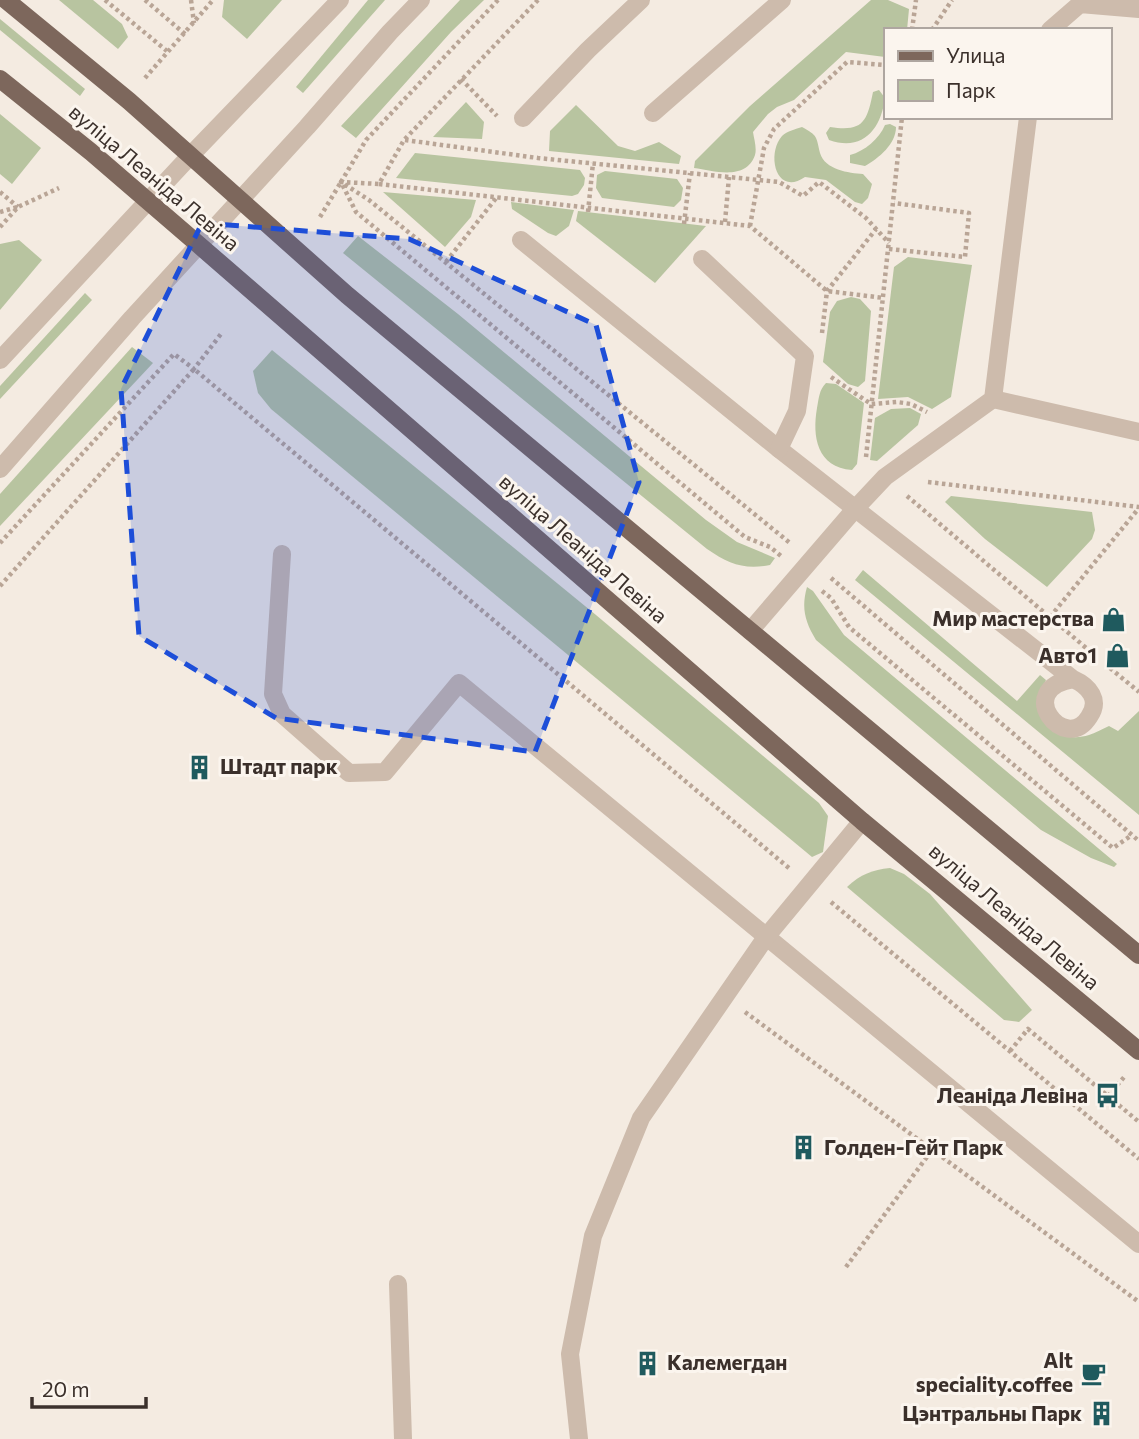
<svg xmlns="http://www.w3.org/2000/svg" width="1139" height="1439" font-family="Commissioner,sans-serif">
	<style>
		.green { fill: #b8c4a0 }
		.lines { fill: none; stroke-linecap: round; stroke-linejoin: round }
		.path { stroke: #b9a596; stroke-width: 4.5; stroke-dasharray: 3.5 3.5; stroke-linecap: butt }
		.minor { stroke: #cdbbac; stroke-width: 18 }
		.major { stroke: #7d675c; stroke-width: 18 }
		.marked { fill: #1d4ed8; fill-opacity: 0.2; stroke: #1d4ed8; stroke-width: 5; stroke-dasharray: 14 9; stroke-linejoin: round }
		.labels { text-anchor: middle; stroke-width: 6; stroke-linejoin: round; paint-order: stroke }
		.street-label { font-size: 21px; fill: #3b302b; stroke: #fbf5ee }
		.poi-label { font-size: 21px; font-weight: bold; fill: #3b302b; stroke: #fbf5ee; text-anchor: end }
	</style>
	<rect width="100%" height="100%" fill="#f4ebe1"/>
	<g class="green">
		<path d="M59,0H93L122,24L128,37L118,49Z"/>
		<path d="M224,0H282L247,39L222,17Z"/>
		<path d="M368,0H385L303,93L296,87Z"/>
		<path d="M460,0H484L451,32L356,138L341,126Z"/>
		<path d="M871,0H888L909,9L907,30H885V57L846,52L794,100L777,107L768,114L753,132C754,139 757,148 755,155C746,181 715,171 694,168L695,161L750,106Z"/>
		<path d="M0,19L85,89L80,96L0,30Z"/>
		<path d="M879,90L885,98C881,129 863,152 829,140L826,133L830,127C863,132 867,122 873,92Z"/>
		<path d="M466,102L484,122L482,139L433,137Z"/>
		<path d="M576,105L618,146L635,151L659,142L681,156L679,164L549,151L550,131Z"/>
		<path d="M0,114L41,148L12,184L0,174Z"/>
		<path d="M890,124L896,127C896,144 879,158 865,166L850,163V155C865,151 879,139 885,125Z"/>
		<path d="M802,127C818,136 816,136 820,153C825,170 849,173 863,174L872,184L868,198L862,204L855,202L826,180L805,177C776,197 766,154 782,136C787,131 796,129 802,127Z"/>
		<path d="M415,153L580,170L585,178L584,185L578,194L572,196L396,178Z"/>
		<path d="M605,171L677,179L683,188L681,200L674,207L602,198L596,188L597,175Z"/>
		<path d="M383,192L476,200L471,217L445,247Z"/>
		<path d="M511,202L574,210L569,226L556,236L548,233L512,209Z"/>
		<path d="M578,211L706,226L655,283L576,221Z"/>
		<path d="M358,236L458,314L706,520L737,542L775,558L770,565C744,570 729,564 707,549L343,253Z"/>
		<path d="M19,240L42,260L0,310V244Z"/>
		<path d="M908,257L972,265L951,397L932,409L908,397L878,399L894,267Z"/>
		<path d="M85,293L92,300L0,399V386Z"/>
		<path d="M851,297L860,299L871,311L865,381L858,387L848,384L823,362L830,312L837,301Z"/>
		<path d="M132,347L153,363L0,526V494Z"/>
		<path d="M272,350L596,615L819,803L828,816L823,852L812,857L271,409L258,393L253,371Z"/>
		<path d="M826,383L836,384L864,403L857,464L852,470C817,467 812,437 817,408C819,398 819,390 826,383Z"/>
		<path d="M910,408L921,414L918,425L877,461L870,460L875,418L891,409Z"/>
		<path d="M951,496L1092,512L1095,530L1092,539L1047,587L985,539L945,502Z"/>
		<path d="M863,570L1017,701L1040,675L1046,680C1043,687 1039,694 1039,701C1039,728 1064,743 1089,735C1095,733 1102,729 1109,726L1118,731L1139,711V815L855,580Z"/>
		<path d="M807,587L813,591L844,635L1117,864L1114,867L1091,858L1041,830L816,640C805,622 801,608 807,587Z"/>
		<path d="M890,868L904,874L930,894L1032,1010L1019,1022L1004,1020L847,887C861,874 872,870 890,868Z"/>
	</g>
	<g class="lines">
		<g class="path">
			<path d="M105,0L167,51"/>
			<path d="M145,0L185,34"/>
			<path d="M191,0L194,23"/>
			<path d="M498,0L366,140L341,182L356,212L745,537L770,547L781,556"/>
			<path d="M538,0L404,140L379,184L341,182L369,200L790,543"/>
			<path d="M912,30L916,0"/>
			<path d="M932,30L952,0"/>
			<path d="M145,78L213,0"/>
			<path d="M461,79L497,116"/>
			<path d="M405,140L538,158L779,182L803,196L819,182L866,218L889,243"/>
			<path d="M379,184L750,226L827,291L884,298"/>
			<path d="M0,192L18,207"/>
			<path d="M0,212L17,207"/>
			<path d="M588,212L593,163"/>
			<path d="M320,217L341,182"/>
			<path d="M725,222L729,177"/>
			<path d="M684,224L690,173"/>
			<path d="M750,226L764,148L774,129L847,62L885,65"/>
			<path d="M0,227L18,207L59,188"/>
			<path d="M889,249L965,257L969,213L894,203"/>
			<path d="M446,262L497,197"/>
			<path d="M822,333L827,291L876,229"/>
			<path d="M831,377L871,404L897,402L911,404L927,412"/>
			<path d="M866,457L902,117"/>
			<path d="M928,482L1139,507"/>
			<path d="M907,496L1098,658"/>
			<path d="M0,543L174,354L194,369L221,334"/>
			<path d="M831,578L1139,841"/>
			<path d="M0,586L194,369L789,868"/>
			<path d="M822,591L831,598L849,627L1113,848L1132,835"/>
			<path d="M1050,617L1139,508"/>
			<path d="M1110,668L1139,692"/>
			<path d="M831,902L1139,1159"/>
			<path d="M745,1012L1139,1302"/>
			<path d="M1010,1051L1028,1029L1139,1122"/>
			<path d="M1108,1096L1125,1076"/>
			<path d="M846,1267L932,1150"/>
		</g>
		<g class="minor">
			<path d="M1050,30L1080,4L1139,9"/>
			<path d="M653,113L782,0"/>
			<path d="M523,118L588,50L641,0"/>
			<path d="M521,240L779,449L1073,679C1089,686 1101,700 1089,717C1065,755 1013,689 1073,679"/>
			<path d="M702,259L805,356L797,411L779,449"/>
			<path d="M0,360L190,156L340,0"/>
			<path d="M993,399L1139,432"/>
			<path d="M0,469L132,318L307,127L390,32L421,0"/>
			<path d="M282,554L273,694L282,714L349,773L385,772L459,683L1139,1244"/>
			<path d="M750,631L855,509L885,477L993,399L1028,117"/>
			<path d="M398,1284L403,1439"/>
			<path d="M579,1439L570,1354L593,1236L641,1118L766,937L862,821"/>
		</g>
		<g class="major">
			<path d="M6,0L129,101L347,295L1139,955"/>
			<path d="M0,79L91,152L199,245L862,821L1139,1051"/>
		</g>
	</g>
	<path class="marked" d="M202,223L409,239L596,325L639,482L535,752L276,718L139,636L121,389Z"/>
	<defs>
		<symbol id="shop-bare" viewBox="-9 -9 18 18"><path d="M-5-2.5h2.3a2.7 3.5 0 0 1 5.4 0H5L5.5 6h-11ZM-1.5-2.5h3a1.5 2.3 0 0 0-3 0Z" fill="#1f5a5e" stroke="#fbf5ee" stroke-width="2.5" paint-order="stroke"/></symbol>
		<symbol id="building-bare" viewBox="-9 -9 18 18"><path d="M-4-6H4V6H1V3H-1V6H-4ZM-2.5-4.3h1.7v1.8h-1.7ZM.8-4.3h1.7v1.8H.8ZM-2.5-1h1.7V.8h-1.7ZM.8-1h1.7V.8H.8Z" fill="#1f5a5e" stroke="#fbf5ee" stroke-width="2.5" paint-order="stroke"/></symbol>
		<symbol id="bus-bare" viewBox="-9 -9 18 18"><path d="M-5-6H5V4H4V6H2V4H-2V6H-4V4H-5ZM-3.5-4V0h7V-4ZM-3.5 1.2v1.5H-2V1.2ZM2 1.2v1.5H3.5V1.2Z" fill="#1f5a5e" stroke="#fbf5ee" stroke-width="2.5" paint-order="stroke"/></symbol>
		<symbol id="cafe-bare" viewBox="-9 -9 18 18"><path d="M-5.5-4.5H6V0H3Q3 3.5 0 3.5H-2.5Q-5.5 3.5-5.5 0ZM3-3.2v2h1.7v-2ZM-6 4.5H4V6H-6Z" fill="#1f5a5e" stroke="#fbf5ee" stroke-width="2.5" paint-order="stroke"/></symbol>
	</defs>
	<g fill-rule="evenodd">
		<use href="#shop-bare" x="1096" y="602" width="35" height="35"/>
		<use href="#shop-bare" x="1100" y="638" width="35" height="35"/>
		<use href="#building-bare" x="182" y="750" width="35" height="35"/>
		<use href="#bus-bare" x="1090" y="1078" width="35" height="35"/>
		<use href="#building-bare" x="786" y="1130" width="35" height="35"/>
		<use href="#building-bare" x="630" y="1346" width="35" height="35"/>
		<use href="#cafe-bare" x="1076" y="1356" width="35" height="35"/>
		<use href="#building-bare" x="1084" y="1396" width="35" height="35"/>
	</g>
	<g class="labels">
		<g class="street-label">
			<text transform="translate(154 178) rotate(40)" y="7">вуліца Леаніда Левіна</text>
			<text transform="translate(583 549) rotate(41)" y="7">вуліца Леаніда Левіна</text>
			<text transform="translate(1014 917) rotate(40)" y="7">вуліца Леаніда Левіна</text>
		</g>
		<g class="poi-label">
			<text x="1094" y="626">Мир мастерства</text>
			<text x="1097" y="663">Авто1</text>
			<text x="220" y="774" text-anchor="start">Штадт парк</text>
			<text x="1088" y="1103">Леаніда Левіна</text>
			<text x="824" y="1155" text-anchor="start">Голден-Гейт Парк</text>
			<text x="1073" y="1368">Alt<tspan x="1073" dy="24">speciality.coffee</tspan></text>
			<text x="667" y="1370" text-anchor="start">Калемегдан</text>
			<text x="1082" y="1421">Цэнтральны Парк</text>
		</g>
	</g>
	<rect x="884" y="28" width="228" height="91" fill="#fbf5ee" stroke="#aea6a0" stroke-width="2"/>
	<rect x="898" y="51" width="35" height="10" fill="#7d675c" stroke="#aea6a0" stroke-width="2"/>
	<text x="946" y="63" font-size="21" fill="#3b302b">Улица</text>
	<rect x="898" y="80" width="35" height="21" fill="#b8c4a0" stroke="#aea6a0" stroke-width="2"/>
	<text x="946" y="98" font-size="21" fill="#3b302b">Парк</text>
	<path d="M32 1397v10h114v-10" fill="none" stroke="#3b302b" stroke-width="3.5"/>
	<text x="42" y="1397" font-size="21" fill="#3b302b" stroke="#fbf5ee" stroke-width="5" paint-order="stroke">20 m</text>
</svg>
